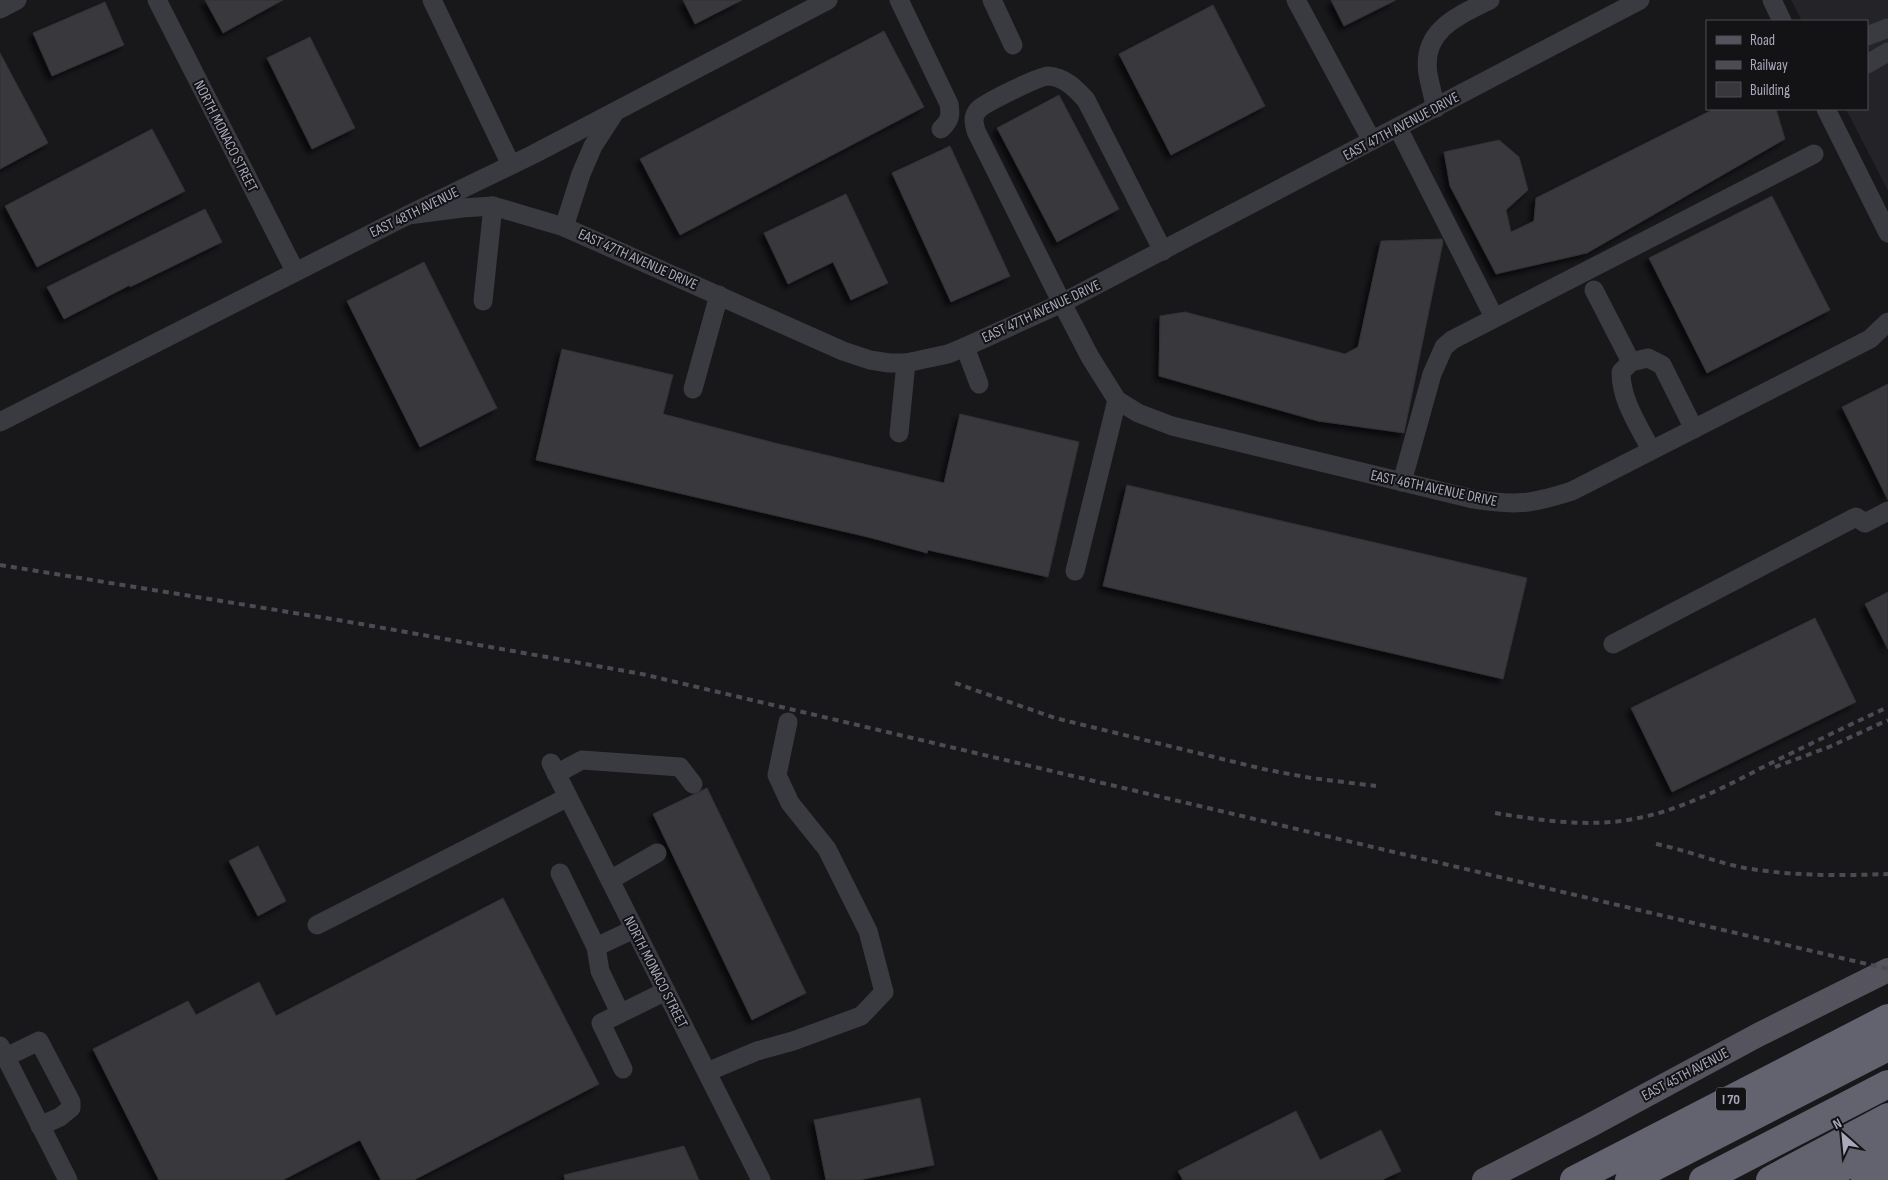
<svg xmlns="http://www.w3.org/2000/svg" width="1888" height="1180" font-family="'Sofia Sans Condensed',sans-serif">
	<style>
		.built { fill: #242327 }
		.building { fill: #38373c; stroke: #323136; filter: url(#shadow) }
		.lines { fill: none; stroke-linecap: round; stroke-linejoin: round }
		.minor { stroke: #3a3a41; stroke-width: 19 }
		.major { stroke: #54535e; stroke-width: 24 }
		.highway { stroke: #636370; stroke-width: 28 }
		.rail { stroke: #4b4b54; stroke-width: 4; stroke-dasharray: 6 5; stroke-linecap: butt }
		.labels { text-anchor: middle; stroke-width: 4; stroke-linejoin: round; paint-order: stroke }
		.shield { fill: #131215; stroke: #7b7c89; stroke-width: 1 }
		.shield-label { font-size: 14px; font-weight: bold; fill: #a8a9bb }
		.street-label { font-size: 15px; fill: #a8a9bb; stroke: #131215 }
	</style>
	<defs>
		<filter id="shadow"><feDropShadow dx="-4.5" dy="4.5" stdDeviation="2.5" flood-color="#0009"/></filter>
	</defs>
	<rect width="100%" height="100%" fill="#18171a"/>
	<path class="built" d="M1791,0H1888V191L1846,109H1867V21H1802Z"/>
	<g class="building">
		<path d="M205,0H283L223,33Z"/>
		<path d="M683,0H742L695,24Z"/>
		<path d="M1331,0H1396L1344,26Z"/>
		<path d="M105,2L124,45L52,76L33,33Z"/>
		<path d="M1213,5L1265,106L1171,155L1119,54Z"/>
		<path d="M884,31L924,107L680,235L640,159Z"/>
		<path d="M310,37L355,128L312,149L267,58Z"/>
		<path d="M0,53L48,143L0,169Z"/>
		<path d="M1059,95L1119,209L1057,242L997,128Z"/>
		<path d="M1714,109H1776L1785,139L1587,253L1496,274L1450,186L1444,152L1499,140L1519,157L1528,190L1506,210L1511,232L1534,221L1536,198Z"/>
		<path d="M152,129L185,191L37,267L5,206Z"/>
		<path d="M950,146L1010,276L951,302L892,173Z"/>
		<path d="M846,194L888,283L851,300L833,262L788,284L764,233Z"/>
		<path d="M1772,196L1830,310L1707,373L1649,258Z"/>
		<path d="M205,209L222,242L130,287V285L64,319L47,287Z"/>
		<path d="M1442,239L1443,242L1404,433L1318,421L1159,376L1160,316L1185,312L1345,354L1358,347L1381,241Z"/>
		<path d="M424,262L497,408L420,447L347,301Z"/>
		<path d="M562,349L673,375L663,414L775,443L944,483L960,414L1079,442L1048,577L928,550L927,553L868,537L536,460Z"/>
		<path d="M1888,384V500L1842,407Z"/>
		<path d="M1127,485L1527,578L1503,679L1103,586Z"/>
		<path d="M1888,592V649L1865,604Z"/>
		<path d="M1815,618L1856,702L1672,792L1631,708Z"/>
		<path d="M707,788L806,993L752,1020L653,814Z"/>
		<path d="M258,846L286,901L258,916L229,861Z"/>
		<path d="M503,898L599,1084L414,1180H381L360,1140L283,1180H159L93,1049L188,1001L196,1015L259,982L276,1016Z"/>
		<path d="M920,1098L934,1165L859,1180H826L814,1120Z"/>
		<path d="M1296,1111L1320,1160L1381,1130L1401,1171L1382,1180H1183L1178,1171Z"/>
		<path d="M684,1146L699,1180H565L564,1175Z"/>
	</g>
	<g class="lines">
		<g class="minor">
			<path d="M157,0L295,271"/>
			<path d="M432,0L511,165"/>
			<path d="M899,0L949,104C951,115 950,121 941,129"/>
			<path d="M992,0L1013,45"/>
			<path d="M1296,0L1372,141"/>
			<path d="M1772,0L1782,21"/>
			<path d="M0,9L17,0"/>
			<path d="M1867,36L1888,28"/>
			<path d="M1867,64L1888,52"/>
			<path d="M1436,108C1433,96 1430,85 1428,74C1421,30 1458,16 1490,0"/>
			<path d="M1826,109L1888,233"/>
			<path d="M1398,128L1494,317"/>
			<path d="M408,215L462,208L493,206L564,227L843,351L870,360L889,363H906L948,354L965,347L1062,303L1640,0"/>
			<path d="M564,227L581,174L593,146L615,112"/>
			<path d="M1163,251L1086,100C1076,89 1065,77 1048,76C1040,76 984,103 978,110C972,117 974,123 976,131L1062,303L1090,357L1117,400L1138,413L1172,426L1473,499C1515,506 1532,504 1572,491L1870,339L1888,322"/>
			<path d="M1594,290L1631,362"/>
			<path d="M483,301L493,206"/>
			<path d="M965,347L979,384"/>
			<path d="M693,389L719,295"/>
			<path d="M0,422L408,215L534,154L828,0"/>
			<path d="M899,433L906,363"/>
			<path d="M1651,450C1639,426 1621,401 1621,372L1631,362L1648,358L1662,365L1694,429"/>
			<path d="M1402,482L1432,374L1444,347L1452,340L1814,154"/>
			<path d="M1075,571L1117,400"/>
			<path d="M1613,644L1856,517L1865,523L1888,511"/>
			<path d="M551,763L761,1180"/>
			<path d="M556,774L582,760L680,767L693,784"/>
			<path d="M560,873L596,947L634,929"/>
			<path d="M610,880L657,853"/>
			<path d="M317,925L568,797"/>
			<path d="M596,947L600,971L620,1013"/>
			<path d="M0,1046L68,1180"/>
			<path d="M6,1057L39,1041L71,1102V1108L60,1117L40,1126"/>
			<path d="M623,1069L601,1023L666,991"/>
			<path d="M707,1072L757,1051L793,1041L861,1016L884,992L868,931L827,849L790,803L777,775L788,722"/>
		</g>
		<path class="major" d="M1484,1180L1589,1126L1758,1035L1888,970"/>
		<g class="highway">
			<path d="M1574,1180L1888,1018"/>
			<path d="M1629,1180L1888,1047"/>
			<path d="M1703,1180L1888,1084"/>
			<path d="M1770,1180L1888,1117"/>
			<path d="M1814,1180L1888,1147"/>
			<path d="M1865,1180L1888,1168"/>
		</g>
		<g class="rail">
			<path d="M0,565L344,621L642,674L1888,969"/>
			<path d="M955,683L1055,718L1263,769L1311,778L1376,786"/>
			<path d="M1775,767L1829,747L1888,720"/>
			<path d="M1495,813C1539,820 1584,827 1628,820C1677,812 1721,789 1765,766C1806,746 1847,726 1888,707"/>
			<path d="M1656,844C1686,850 1715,862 1745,868C1793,876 1840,876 1888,874"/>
		</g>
	</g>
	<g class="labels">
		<rect class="shield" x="1716" y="1087.5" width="30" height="23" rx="4"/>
		<g class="shield-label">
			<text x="1731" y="1104">I 70</text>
		</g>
		<g class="street-label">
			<text transform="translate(1401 126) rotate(-28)" y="5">EAST 47TH AVENUE DRIVE</text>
			<text transform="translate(226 136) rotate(63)" y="5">NORTH MONACO STREET</text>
			<text transform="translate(414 212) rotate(-26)" y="5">EAST 48TH AVENUE</text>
			<text transform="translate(638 259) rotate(24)" y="5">EAST 47TH AVENUE DRIVE</text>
			<text transform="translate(1041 311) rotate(-25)" y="5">EAST 47TH AVENUE DRIVE</text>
			<text transform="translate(1434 488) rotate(12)" y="5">EAST 46TH AVENUE DRIVE</text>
			<text transform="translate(656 972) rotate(63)" y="5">NORTH MONACO STREET</text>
			<text transform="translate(1685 1074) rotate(-28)" y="5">EAST 45TH AVENUE</text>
		</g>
	</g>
	<rect x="1706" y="20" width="162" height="90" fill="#131215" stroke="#4f4e57"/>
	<rect x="1716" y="36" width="25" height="8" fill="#54535e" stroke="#4f4e57"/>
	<text x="1750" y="45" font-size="15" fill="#a8a9bb">Road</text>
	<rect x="1716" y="61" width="25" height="8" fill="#4b4b54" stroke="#4f4e57"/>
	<text x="1750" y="70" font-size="15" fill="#a8a9bb">Railway</text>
	<rect x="1716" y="82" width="25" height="15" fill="#38373c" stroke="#4f4e57"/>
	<text x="1750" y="95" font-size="15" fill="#a8a9bb">Building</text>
	<g transform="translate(1843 1135) rotate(333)" stroke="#131215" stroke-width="4" paint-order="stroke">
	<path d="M0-4L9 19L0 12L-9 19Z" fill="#a8a9bb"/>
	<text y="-8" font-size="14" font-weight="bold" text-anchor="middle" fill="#a8a9bb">N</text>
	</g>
</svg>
